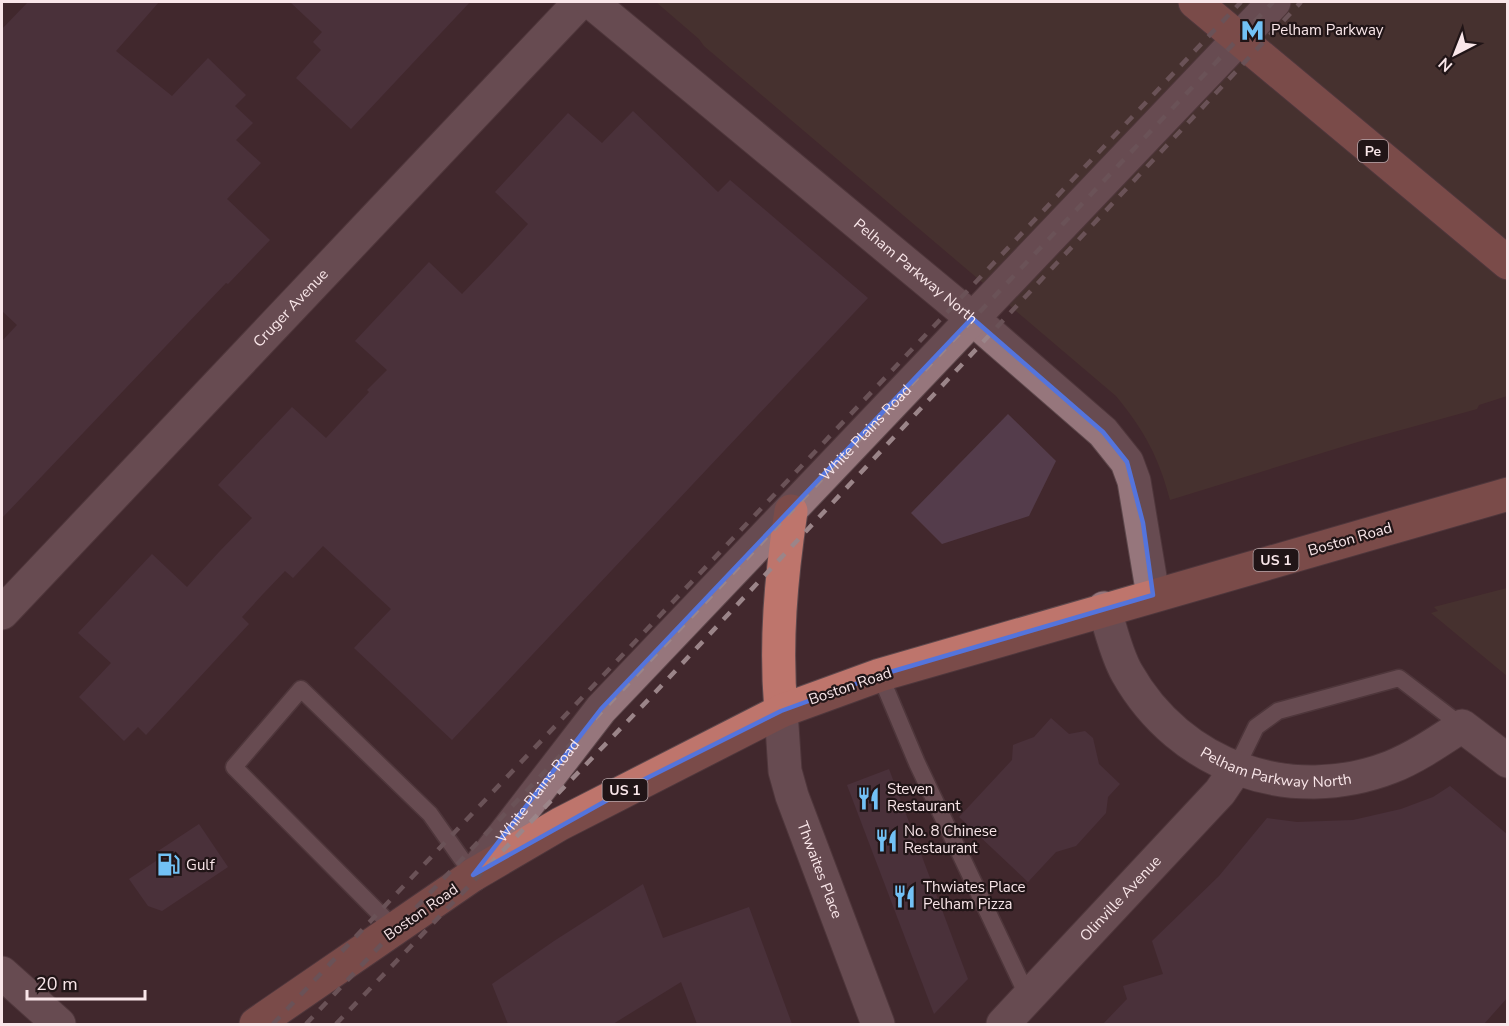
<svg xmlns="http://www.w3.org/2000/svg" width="1509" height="1026" font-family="'Nunito Sans',sans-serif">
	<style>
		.green { fill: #4d3d31 }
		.building { fill: #543c4b }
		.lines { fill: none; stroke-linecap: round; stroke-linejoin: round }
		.lane-casing { stroke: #5e484c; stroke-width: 19 }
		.street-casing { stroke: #5e484c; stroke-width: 35 }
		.secondary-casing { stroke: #5e484c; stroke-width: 35 }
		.primary-casing { stroke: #5e484c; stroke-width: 35 }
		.lane { stroke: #96767c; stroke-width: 16 }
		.street { stroke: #96767c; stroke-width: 33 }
		.secondary { stroke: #96767c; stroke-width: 33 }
		.primary { stroke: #be756c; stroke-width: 33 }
		.rail { stroke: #9b8589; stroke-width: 4.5; stroke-dasharray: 10 10; stroke-linecap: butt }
		.marked { fill: none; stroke: #5474dc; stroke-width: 4.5; stroke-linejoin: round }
		.labels { text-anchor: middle; stroke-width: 4.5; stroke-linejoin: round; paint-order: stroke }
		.shield { fill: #211517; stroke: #b8a7aa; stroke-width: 1.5 }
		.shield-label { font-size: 14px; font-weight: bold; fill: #f9e6e9 }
		.poi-label { font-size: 15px; fill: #f9e6e9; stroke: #211517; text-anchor: start }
		.street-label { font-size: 15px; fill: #f9e6e9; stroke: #211517 }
	</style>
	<rect width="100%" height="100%" fill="#42282d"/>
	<g class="green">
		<path d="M656,2H1507V396L1479,405L1477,409L1361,441L1170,500C1159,457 1144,430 1116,396L704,46L699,39Z"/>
		<path d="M1507,588H1508L1507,676L1431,613L1438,611L1434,607Z"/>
	</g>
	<g class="building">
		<path d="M28,2H159L116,51L172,96L208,58L246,95L235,106L253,123L236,140L261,163L227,199L270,240L228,284L226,283L2,518V341L17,325L2,311V29Z"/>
		<path d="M290,2H470L351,129L296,78L321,50L313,42L322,32Z"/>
		<path d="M633,111L718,192L730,180L868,298L452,740L354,648L391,609L323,546L293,578L285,571L263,594L242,617L249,624L146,735L138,727L124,741L79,697L111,663L78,633L152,554L187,587L219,552L252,518L218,485L292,407L326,438L369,392L367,390L387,370L355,341L429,262L462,294L492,263L528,224L495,192L568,113L602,143Z"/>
		<path d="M1008,414L1056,461L1029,516L942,544L911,513Z"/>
		<path d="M1051,718L1069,734L1085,731L1093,738L1099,764L1120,784L1108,797L1106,813L1076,846L1056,852L1028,882L959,817L1012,760L1013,745L1034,737Z"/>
		<path d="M889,769L968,979L934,1014L847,785Z"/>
		<path d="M1450,786L1508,835V997L1484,1024H1103L1127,999L1123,986L1163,974L1152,941L1219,876L1267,818L1297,822L1353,820L1401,809L1433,797Z"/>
		<path d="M199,824L228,867L162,911L148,906L129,879L159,859L155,853Z"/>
		<path d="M643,884L663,938L749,907L792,1024H697L681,982L613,1024H508L492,984L554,941Z"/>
	</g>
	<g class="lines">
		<defs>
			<g id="lane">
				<path d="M880,675L917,763L1028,997"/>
				<path d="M1235,770L1256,727L1278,711L1399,678L1462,726"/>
				<path d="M396,930L234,767L301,689L430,814L473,875"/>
			</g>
			<g id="street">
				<path id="s1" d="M1104,608C1111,629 1116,654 1127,673C1180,767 1291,806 1391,767C1416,757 1439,741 1462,726L1508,761"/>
				<path id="s2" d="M2,613L580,2"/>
				<path id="s3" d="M781,711L785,771L792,796L878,1024"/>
				<path d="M2,973L59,1024"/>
				<path id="s4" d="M1003,1024L1220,792L1235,770"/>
			</g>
			<g id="secondary">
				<path id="s5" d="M591,2L972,318L1103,432L1127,462L1134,481L1153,595"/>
				<path id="s6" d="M473,875L601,709L1274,2"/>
			</g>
			<g id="primary">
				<path d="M1195,2L1508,263"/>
				<path d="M781,711C775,643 781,578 791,511"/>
				<path d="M256,1024L473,875L560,824L781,711L880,675L1508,494"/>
			</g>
		</defs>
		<use href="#lane" class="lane-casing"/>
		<use href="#street" class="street-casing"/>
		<use href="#secondary" class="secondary-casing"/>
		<use href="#primary" class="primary-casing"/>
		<use href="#lane" class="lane"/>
		<use href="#street" class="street"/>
		<use href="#secondary" class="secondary"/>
		<use href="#primary" class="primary"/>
		<g class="rail">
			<path d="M273,1024L1241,2"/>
			<path id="s7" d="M306,1024L1273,2"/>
			<path d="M336,1024L649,699L1301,2"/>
		</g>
	</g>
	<path d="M0 0H1509V1026H0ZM972,318L1103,432L1127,462L1143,523L1153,595L880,675L781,711L647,778L473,875L601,709Z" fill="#42282d" fill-opacity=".55" fill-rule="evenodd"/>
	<path class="marked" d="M972,318L1103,432L1127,462L1143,523L1153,595L880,675L781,711L647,778L473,875L601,709Z"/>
	<defs>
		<symbol id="metro-bare" viewBox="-9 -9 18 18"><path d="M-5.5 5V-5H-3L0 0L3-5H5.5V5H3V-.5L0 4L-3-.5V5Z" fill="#72c1f5" stroke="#211517" stroke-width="2.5" paint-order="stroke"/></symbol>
		<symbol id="restaurant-bare" viewBox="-9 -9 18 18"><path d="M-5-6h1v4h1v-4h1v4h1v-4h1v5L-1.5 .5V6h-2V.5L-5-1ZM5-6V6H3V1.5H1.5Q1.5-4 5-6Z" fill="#72c1f5" stroke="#211517" stroke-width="2.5" paint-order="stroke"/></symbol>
		<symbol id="fuel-bare" viewBox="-9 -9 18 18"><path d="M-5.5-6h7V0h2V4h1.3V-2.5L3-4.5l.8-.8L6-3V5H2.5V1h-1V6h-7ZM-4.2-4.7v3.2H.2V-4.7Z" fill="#72c1f5" stroke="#211517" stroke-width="2.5" paint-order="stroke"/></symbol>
	</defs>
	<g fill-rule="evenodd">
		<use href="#metro-bare" x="1236" y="14" width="33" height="33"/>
		<use href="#restaurant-bare" x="852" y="782" width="33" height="33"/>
		<use href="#restaurant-bare" x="870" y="824" width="33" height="33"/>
		<use href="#fuel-bare" x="152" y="848" width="33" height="33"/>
		<use href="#restaurant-bare" x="888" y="880" width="33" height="33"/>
	</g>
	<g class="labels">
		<g class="shield">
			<rect x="1358" y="140" width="30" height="22" rx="4.5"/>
			<rect x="1253.5" y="549" width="45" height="22" rx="4.5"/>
			<rect x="602.5" y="779" width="45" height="22" rx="4.5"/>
		</g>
		<g class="shield-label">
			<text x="1373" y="156">Pe</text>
			<text x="1276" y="565">US 1</text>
			<text x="625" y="795">US 1</text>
		</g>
		<g class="poi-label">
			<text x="1271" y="35">Pelham Parkway</text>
			<text x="887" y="794">Steven<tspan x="887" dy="17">Restaurant</tspan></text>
			<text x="904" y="836">No. 8 Chinese<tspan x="904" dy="17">Restaurant</tspan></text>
			<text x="186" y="870">Gulf</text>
			<text x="923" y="892">Thwiates Place<tspan x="923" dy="17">Pelham Pizza</tspan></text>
		</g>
		<g class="street-label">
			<text dy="5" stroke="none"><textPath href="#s5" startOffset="422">Pelham Parkway North</textPath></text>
			<text dy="5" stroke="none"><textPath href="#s2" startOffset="420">Cruger Avenue</textPath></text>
			<text dy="5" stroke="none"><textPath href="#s7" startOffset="814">White Plains Road</textPath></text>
			<text transform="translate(1350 539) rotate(-16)" y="5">Boston Road</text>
			<text transform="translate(850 686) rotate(-19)" y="5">Boston Road</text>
			<text dy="5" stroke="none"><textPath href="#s1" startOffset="256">Pelham Parkway North</textPath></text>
			<text dy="5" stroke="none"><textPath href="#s6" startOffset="106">White Plains Road</textPath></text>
			<text dy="5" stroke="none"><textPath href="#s3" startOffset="165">Thwaites Place</textPath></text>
			<text dy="5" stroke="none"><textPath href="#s4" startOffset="172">Olinville Avenue</textPath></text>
			<text transform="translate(421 912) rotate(-35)" y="5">Boston Road</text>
		</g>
	</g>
	<rect width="1509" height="1026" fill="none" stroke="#f9e6e9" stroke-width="6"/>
	<g transform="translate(1455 54) rotate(222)" stroke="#211517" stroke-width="4.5" paint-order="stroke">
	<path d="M0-4.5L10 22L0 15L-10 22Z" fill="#f9e6e9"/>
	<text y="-9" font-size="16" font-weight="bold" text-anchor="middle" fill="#f9e6e9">N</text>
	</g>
	<path d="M27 990v9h118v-9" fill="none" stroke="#f9e6e9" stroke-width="3"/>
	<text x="36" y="990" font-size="18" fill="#f9e6e9" stroke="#211517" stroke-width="4.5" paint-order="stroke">20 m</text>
</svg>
